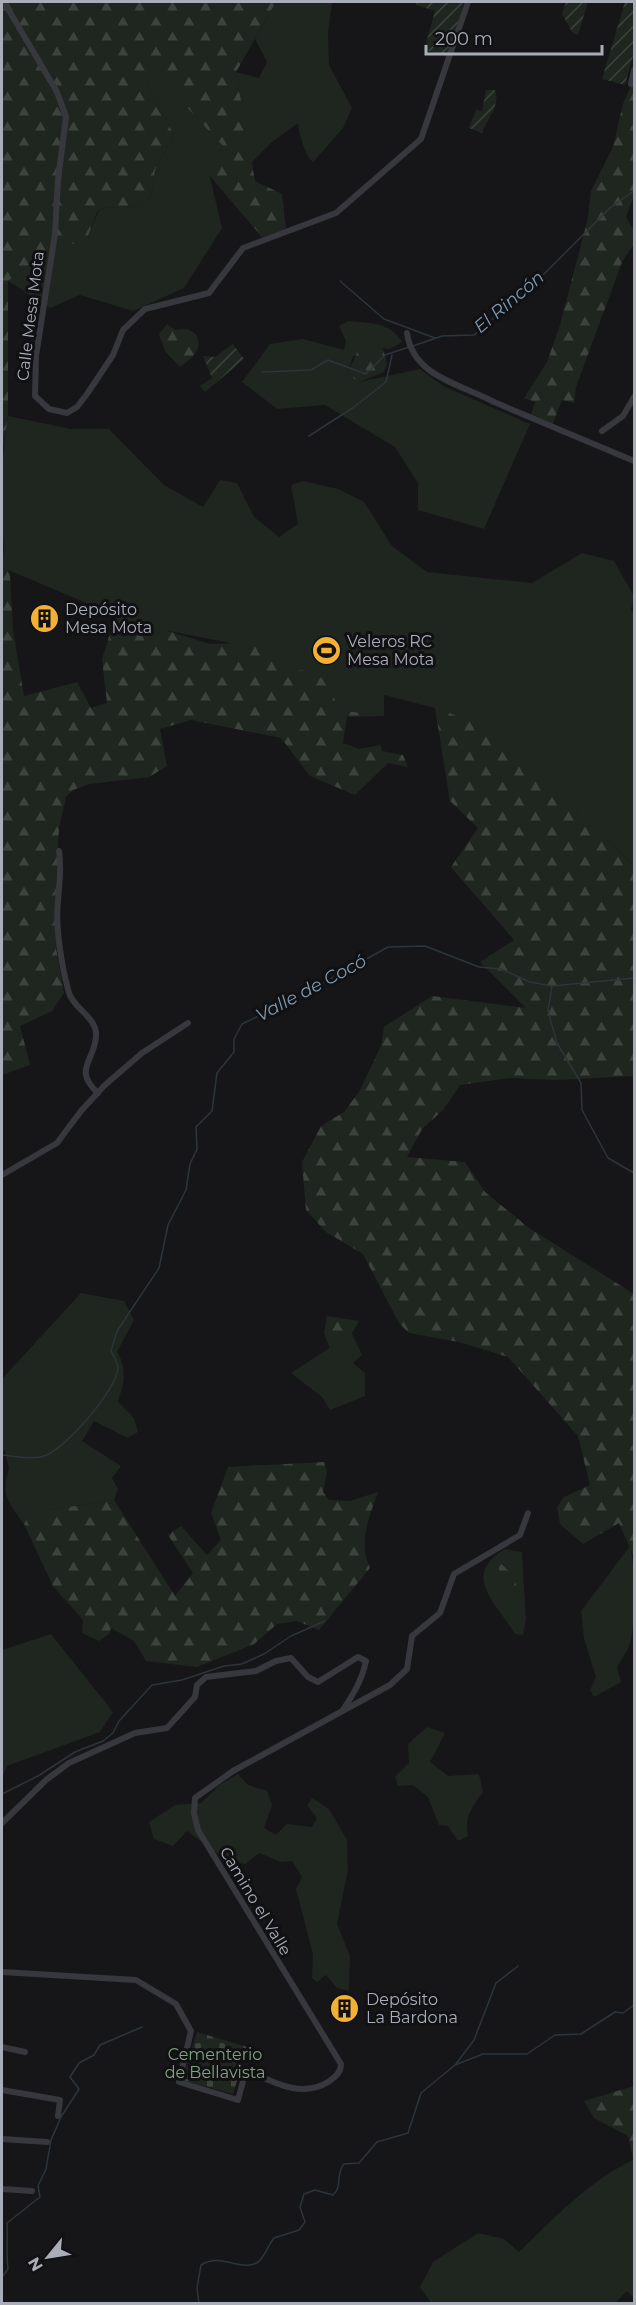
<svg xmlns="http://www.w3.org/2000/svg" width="636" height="2305" font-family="Montserrat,sans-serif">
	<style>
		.grass { fill: #1e261f }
		.forest { fill: url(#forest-firs) }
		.cemetery { fill: url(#cemetery-stones) }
		.garden { fill: url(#garden-furrows) }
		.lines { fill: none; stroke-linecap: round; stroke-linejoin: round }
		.stream { stroke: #2c353c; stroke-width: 1.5 }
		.minor { stroke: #37383d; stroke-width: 6 }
		.labels { text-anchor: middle; stroke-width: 6; stroke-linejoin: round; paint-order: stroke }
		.street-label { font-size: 16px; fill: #a8adb8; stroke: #111113 }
		.poi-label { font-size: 16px; fill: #a8adb8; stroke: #111113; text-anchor: start }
		.park-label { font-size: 16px; fill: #7fa381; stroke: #111113 }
		.water-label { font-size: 18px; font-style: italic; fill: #7f9bb3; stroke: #111113 }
	</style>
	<defs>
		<pattern id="forest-firs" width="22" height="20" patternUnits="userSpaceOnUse" patternTransform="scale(1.5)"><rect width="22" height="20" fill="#1e261f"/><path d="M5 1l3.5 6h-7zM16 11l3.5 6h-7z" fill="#3c433d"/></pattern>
		<pattern id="cemetery-stones" width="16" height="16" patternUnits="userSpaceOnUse" patternTransform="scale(1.5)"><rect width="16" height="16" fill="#1e261f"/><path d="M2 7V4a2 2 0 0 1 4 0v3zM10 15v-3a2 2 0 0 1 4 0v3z" fill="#3c433d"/></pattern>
		<pattern id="garden-furrows" width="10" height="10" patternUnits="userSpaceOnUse" patternTransform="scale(1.5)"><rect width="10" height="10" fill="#1e261f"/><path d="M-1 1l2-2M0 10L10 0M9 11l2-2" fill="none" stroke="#3c433d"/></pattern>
	</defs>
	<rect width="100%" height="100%" fill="#161618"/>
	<g class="grass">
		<path d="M276,2H332L328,33L329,65L352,108L343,128L313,162C305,156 299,133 298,123L272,142L251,163L236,72L259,78L267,62L255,39Z"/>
		<path d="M145,62L225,147L210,177L222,228L184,288L133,311L80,295L50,308L8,281L55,244L88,236L98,212L103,208L137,206L151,197L155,170L174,135L149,89Z"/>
		<path d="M348,321C369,323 391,322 402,342L390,349L383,348L353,356L347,374L359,382L420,369L443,386L530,424L484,529L418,510V483L395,447L325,405L277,409L242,382L270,344L303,339L344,350L346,341L339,326Z"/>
		<path d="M8,416L71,429H109L164,485L203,507L220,480L237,483L254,517L279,537L298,524L291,485L303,481L338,489L364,502L392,546L427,572L532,583L582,553L614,561L634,596L631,610L634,613V865L574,811L435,708L384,695V716L339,710L302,670H280L240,645L159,629L117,616L6,569C0,523 0,463 8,416Z"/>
		<path d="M81,1293L124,1301L134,1320L117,1352C128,1370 124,1383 118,1402L134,1418L138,1432L128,1438L94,1421L82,1441L121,1466L112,1478L118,1489L114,1500L31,1513L24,1524C9,1504 0,1493 9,1469L5,1451L2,1452V1379Z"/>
		<path d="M352,1333L362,1355L353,1363L365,1373V1396L330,1410L322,1397L291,1373Z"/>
		<path d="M630,1546C636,1569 636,1622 630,1643C628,1652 620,1660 617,1668L621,1682L594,1697L590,1690L596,1677L584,1639L581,1611Z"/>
		<path d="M505,1549L522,1552L526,1619L523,1635L515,1634C497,1604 460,1575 505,1549Z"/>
		<path d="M51,1634L113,1712L100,1732L7,1766L2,1778V1650Z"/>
		<path d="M427,1727L445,1733L430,1762L448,1776L479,1774L483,1792C472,1807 464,1817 468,1836L458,1841L448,1826L439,1825L428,1797L413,1785L398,1786L395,1777L409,1763L408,1744Z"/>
		<path d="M238,1774L248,1785L267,1791L272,1805L264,1828L276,1835L287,1824L312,1827L317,1818L307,1805L312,1798L329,1809L347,1840L348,1869L337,1924L350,1956L349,1991L337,1988L326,1975L317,1982L312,1978L313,1954L296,1889L302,1877L292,1861L281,1862L259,1853L245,1864L222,1857L187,1831L173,1846L154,1839L149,1822L175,1805L201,1803L221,1784Z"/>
		<path d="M633,2160L634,2298L627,2291L615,2303H431L420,2287L433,2262L478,2233L504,2239L519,2252C554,2218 589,2181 633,2160Z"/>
	</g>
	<g class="forest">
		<path d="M2,2H276L236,72L255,181L282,194L286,229L262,237L210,176L224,147L146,63L149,89L174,135L155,170L151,197L137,206L103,208L97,212L88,236L71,245L55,244L8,281V416L2,454Z"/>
		<path d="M634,79V195L626,217L634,231V243L622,262L576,387L574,403L562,400L552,426L530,417L535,402L524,398L547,362L560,325L588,218L591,191L613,147L623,104Z"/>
		<path d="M167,324L175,330L187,329L196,334C203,351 193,357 180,367L165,351L159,334Z"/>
		<path d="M383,348L387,364L384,372L359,382L347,374L358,351Z"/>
		<path d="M2,546L10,576L13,629L24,696L77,682L91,708L107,703L102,659L116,615L210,644L280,642V670H302L327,680L339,710L384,716L347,717L343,743L359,749L381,745L382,751L403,755L408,767L388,763L355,795L310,776L281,738L191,720L160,729L167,766L149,777L90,784L73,790L66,797L59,828L55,910L61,943L56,948L64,993L52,1011L20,1026L30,1065L2,1075Z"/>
		<path d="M435,708L486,726L574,811L634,865V1076L556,1080L510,1078L460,1085L443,1110L422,1129L407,1157L465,1162L485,1192L529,1228L634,1294V1557L619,1523L583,1544L560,1524L557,1507L564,1497L590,1485L578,1436L508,1357L459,1342L409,1333L399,1323L363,1254L326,1232L306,1210L302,1162L321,1126L344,1112L359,1092L381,1046L384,1027L432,996L526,1008L480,962L514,940L451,867L478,828L450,801Z"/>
		<path d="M327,1316L359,1321L352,1333L330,1349L324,1333Z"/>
		<path d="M324,1462L327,1472L323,1492L329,1500L350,1501L378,1492C369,1517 358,1543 370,1568L319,1630L297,1621L277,1624L254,1644L197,1667L146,1661L134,1641L111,1628L109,1634L99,1641L82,1633L83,1620L53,1586L24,1524L30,1513L114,1500L175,1596L193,1573L168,1535L181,1526L207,1555L221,1540L211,1513L228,1467Z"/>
		<path d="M499,1562C515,1576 518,1580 516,1601C501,1589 498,1581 499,1562Z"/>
		<path d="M634,2086V2164L628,2136L594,2118L584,2101Z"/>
	</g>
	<path class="cemetery" d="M197,2032L247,2047L233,2094L183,2080Z"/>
	<g class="garden">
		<path d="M417,2H464L448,57L424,50L435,11L416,5Z"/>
		<path d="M566,2H588L578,35L572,32L562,14Z"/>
		<path d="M625,2H634V52L625,85L602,79Z"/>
		<path d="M486,90H495C501,105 487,119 482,133L469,128L476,110L482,111Z"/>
		<path d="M233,344L244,359L205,392L200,386L212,378L203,356L215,357Z"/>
	</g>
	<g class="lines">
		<g class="stream">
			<path d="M340,281L384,319L435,338"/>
			<path d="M413,346L442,336L474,335L541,277L611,207L634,191"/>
			<path d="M262,372L311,370L328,360L366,374L385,355L409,347"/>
			<path d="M309,436L354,407L386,382L392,355"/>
			<path d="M552,986L634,978"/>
			<path d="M2,1455C13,1456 33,1460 44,1456C64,1450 117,1390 118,1368C118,1363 114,1356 111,1351L117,1331L159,1268L168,1225L186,1190L190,1164L197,1149L196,1127L212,1111L217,1073L234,1052V1039L242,1024L300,996L388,947L425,946L479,967L501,969L530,982L552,986L548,1011L557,1043L581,1083L582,1110L608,1158L634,1173"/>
			<path d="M2,1794L38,1776L75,1752L103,1741L113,1733L119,1721L152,1685L182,1680L224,1666L242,1664L264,1654L291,1636L325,1621"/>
			<path d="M456,2064L474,2040L496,1983L518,1966"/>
			<path d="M2,2277L8,2269C6,2253 8,2239 7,2223L40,2197L38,2186L46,2169L51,2140L61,2117L79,2089L70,2077L79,2063L94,2055L100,2045L142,2027"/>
			<path d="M199,2304L197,2288L201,2265C222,2252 241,2273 258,2262C265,2257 268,2245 274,2238L299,2230L305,2222L300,2207L304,2194L315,2190L333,2195C343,2187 335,2174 344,2164L359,2163L377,2142L408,2133L421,2093L455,2065L483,2054H527L555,2035L581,2034L615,2012L623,2013L634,2005"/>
		</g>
		<g class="minor">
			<path d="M4,2L57,92L66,117L58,180L55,234L36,356L35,396L49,409L67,413L77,407L87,394L113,355L123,330L145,309L209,293L243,248L336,213L421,139L468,2"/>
			<path d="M631,84L634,70"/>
			<path d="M407,333C413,377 461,384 494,402L634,461"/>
			<path d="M602,431L623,416L634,397"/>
			<path d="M59,851C62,869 59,883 58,901C55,927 62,968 69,993C74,1009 96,1017 96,1034C97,1059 71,1069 98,1093"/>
			<path d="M2,1175L57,1143L81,1111L105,1085L142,1053L188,1023"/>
			<path d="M2,1823L46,1780L69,1763L135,1733L167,1728L195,1697L197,1685L206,1677L256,1671L276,1661L291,1658L308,1677L318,1682L358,1657L366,1661C362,1680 354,1693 343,1710"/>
			<path d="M2,1972L136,1980L176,2004L191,2031L179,2082L238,2100L246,2070C271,2081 301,2099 328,2082C335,2077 341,2073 341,2064L198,1830L194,1813L195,1798L233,1771L390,1685L407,1669L412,1636L440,1613L454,1574L520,1535L528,1513"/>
			<path d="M2,2047L25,2052"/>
			<path d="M2,2090L60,2100L58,2116"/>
			<path d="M2,2139L47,2142"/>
			<path d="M2,2189L32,2191"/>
		</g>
	</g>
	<defs>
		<symbol id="building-disc" viewBox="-11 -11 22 22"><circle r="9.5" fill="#f2b134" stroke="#111113"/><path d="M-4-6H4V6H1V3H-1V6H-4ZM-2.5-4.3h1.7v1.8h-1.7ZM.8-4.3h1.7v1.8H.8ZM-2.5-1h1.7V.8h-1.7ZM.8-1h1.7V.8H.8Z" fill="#111"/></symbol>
		<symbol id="stadium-disc" viewBox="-11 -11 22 22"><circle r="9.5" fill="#f2b134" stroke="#111113"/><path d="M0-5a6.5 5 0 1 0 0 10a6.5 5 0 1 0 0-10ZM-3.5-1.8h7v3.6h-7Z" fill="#111"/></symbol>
	</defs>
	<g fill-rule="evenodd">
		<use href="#building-disc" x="28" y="602" width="33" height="33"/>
		<use href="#stadium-disc" x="310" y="634" width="33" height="33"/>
		<use href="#building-disc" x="328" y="1992" width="33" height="33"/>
	</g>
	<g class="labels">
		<g class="street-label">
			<text transform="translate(30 316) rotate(-83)" y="6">Calle Mesa Mota</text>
			<text transform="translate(256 1901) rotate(59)" y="6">Camino el Valle</text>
		</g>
		<g class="poi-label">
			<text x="65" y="615">Depósito<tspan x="65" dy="18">Mesa Mota</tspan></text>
			<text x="347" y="647">Veleros RC<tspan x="347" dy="18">Mesa Mota</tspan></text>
			<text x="366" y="2005">Depósito<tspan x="366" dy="18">La Bardona</tspan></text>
		</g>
		<g class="park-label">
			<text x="215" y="2060">Cementerio<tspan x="215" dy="18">de Bellavista</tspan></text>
		</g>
		<g class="water-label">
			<text transform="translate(509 302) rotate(-40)" y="6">El Rincón</text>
			<text transform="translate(311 988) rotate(-28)" y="6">Valle de Cocó</text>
		</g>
	</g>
	<rect width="636" height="2305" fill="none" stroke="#a8adb8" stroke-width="6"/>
	<g transform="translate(48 2257) rotate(240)" stroke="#111113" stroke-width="4.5" paint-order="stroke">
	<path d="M0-4.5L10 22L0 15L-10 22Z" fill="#a8adb8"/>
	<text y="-9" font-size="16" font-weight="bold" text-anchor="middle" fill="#a8adb8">N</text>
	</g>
	<path d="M426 45v9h176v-9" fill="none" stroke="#a8adb8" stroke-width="3"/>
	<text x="435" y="45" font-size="18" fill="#a8adb8" stroke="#111113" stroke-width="4.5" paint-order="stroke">200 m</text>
</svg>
